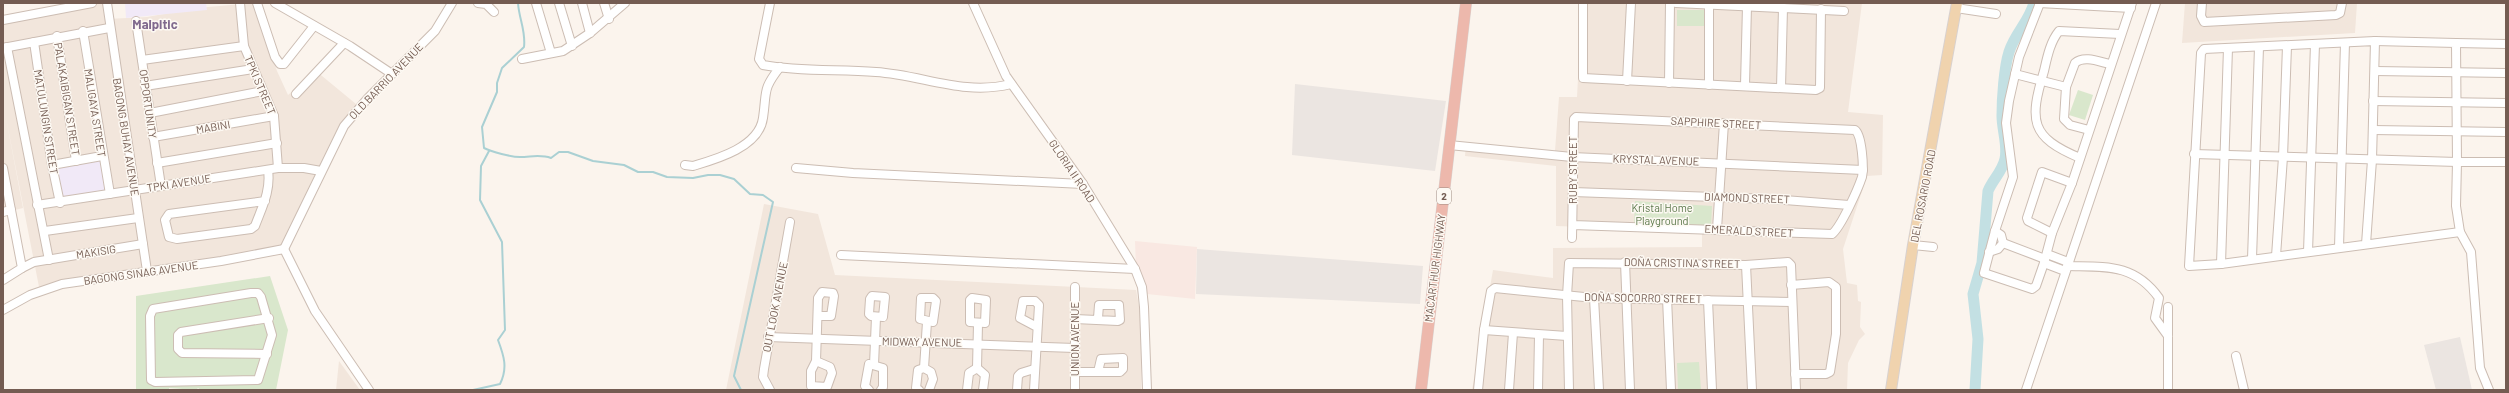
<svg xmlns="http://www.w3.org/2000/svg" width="2509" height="393" font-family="Barlow,sans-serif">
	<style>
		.residential { fill: #f2e6dc }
		.commercial { fill: #f9e8e2 }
		.industrial { fill: #ebe5e1 }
		.education { fill: #f1e9f7 }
		.green { fill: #d9e7cc }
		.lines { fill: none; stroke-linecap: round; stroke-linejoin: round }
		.stream { stroke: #aad0d3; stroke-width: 2 }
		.river { stroke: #c3e0e3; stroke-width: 11 }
		.minor-casing { stroke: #ccbdb3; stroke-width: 10 }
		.major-casing { stroke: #d8d1cf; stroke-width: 12 }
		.highway-casing { stroke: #d8d1cf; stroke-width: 12 }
		.minor { stroke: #fff; stroke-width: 8 }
		.major { stroke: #f0d3ae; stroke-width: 10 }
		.highway { stroke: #edb8ac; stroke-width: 11 }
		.labels { text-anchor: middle; stroke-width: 3; stroke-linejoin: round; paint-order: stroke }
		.shield { fill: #fdf9f3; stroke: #9d8b82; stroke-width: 1 }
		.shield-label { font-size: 10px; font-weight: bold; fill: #745c52 }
		.street-label { font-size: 11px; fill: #745c52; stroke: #fdf9f3 }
		.park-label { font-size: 11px; fill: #5b784b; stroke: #fdf9f3 }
		.quarter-label { font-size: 13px; font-weight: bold; fill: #806a8e; stroke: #fdf9f3 }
	</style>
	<rect width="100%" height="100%" fill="#fbf4ed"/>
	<g class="residential">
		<path d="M102,3H105L107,19L147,17L197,8L253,3L277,71L288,95L316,71L356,104L323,161L280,254L40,292L5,113L23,208L3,213V22Z"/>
		<path d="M1582,3H1862L1848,112L1883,115L1882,175L1867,176L1843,249L1847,283L1857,285L1858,301L1861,302L1860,327L1865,334L1859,340L1848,363L1847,390H1472L1493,270L1553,278V248L1702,247V231L1556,226V166L1465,156L1466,144L1555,151L1559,97H1577Z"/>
		<path d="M2185,3H2357L2355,33L2182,43Z"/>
		<path d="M764,204L818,214L835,275L1136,290L1142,322L1141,390H726Z"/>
		<path d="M339,361L360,390H336Z"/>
	</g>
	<path class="commercial" d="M1135,241L1197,247L1195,299L1147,294L1136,268Z"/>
	<g class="industrial">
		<path d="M1295,84L1446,101L1435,171L1292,155Z"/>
		<path d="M1197,249L1423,266L1420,304L1196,294Z"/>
		<path d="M2460,337L2472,390H2436L2424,345Z"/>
	</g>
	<g class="education">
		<path d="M125,3H206L207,10L126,18Z"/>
		<path d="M101,158L108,193L61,202L56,166Z"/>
	</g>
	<g class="green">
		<rect x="1677" y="10" width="28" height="16"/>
		<path d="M2078,90L2093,95L2085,120L2069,115Z"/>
		<path d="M1635,201L1712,206L1711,228L1634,224Z"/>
		<path d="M270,276L288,330L276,390H201L198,388L196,390L169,388V390H136V296Z"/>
		<path d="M1699,362L1701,390H1678L1677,363Z"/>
	</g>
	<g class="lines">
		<g class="stream">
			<path d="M518,3C519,19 526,31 524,47L502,68L497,83V92L482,127L484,148C492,152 511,157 520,157C531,157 540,154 551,158L559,152H568L593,161L624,165L638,172H653L667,177L693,178L708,175H720L734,179L750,194L763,195L773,202L734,376L741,390"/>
			<path d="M473,390L500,384C508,368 504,356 498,340L505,330L502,242L480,200L481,166L489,151"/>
		</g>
		<path class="river" d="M1975,390L1978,339L1973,294L1982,263L1988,191C1993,179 2002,172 2005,159C2008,145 2002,130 2002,116C2002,99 2004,68 2009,52C2015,33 2029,22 2034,3"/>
		<defs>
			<g id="minor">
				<path d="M107,3L147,271"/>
				<path d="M240,3L244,46L274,116L278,168"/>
				<path d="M257,3L275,57L280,64H284L314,26"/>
				<path d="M275,3L350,46L392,74"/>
				<path d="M478,3L486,4L494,12"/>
				<path d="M536,3L551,53"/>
				<path d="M559,3L572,46"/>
				<path d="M582,3L590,33"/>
				<path d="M604,3L609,19"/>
				<path d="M770,3L759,59L763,65C800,72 838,69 876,72C923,75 963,96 1011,84"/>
				<path d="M973,3L1006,76L1083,184L1135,269L1142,287L1144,307L1147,390"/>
				<path d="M1583,3V78L1816,90L1820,88L1821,9"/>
				<path d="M1676,3L1844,11"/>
				<path d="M2039,3L2131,8"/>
				<path d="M2040,3L2019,57L2009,101L2006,123L2013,177L1995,231L1984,273L2032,289L2036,286L2044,263L2052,233L2072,183L2132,3"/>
				<path d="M2202,3L2201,16L2204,22L2336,15L2340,13L2342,3"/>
				<path d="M1956,8L1996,14"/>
				<path d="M3,20L92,3"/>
				<path d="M136,21L161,186"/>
				<path d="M83,31L110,194"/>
				<path d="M57,36L76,161"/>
				<path d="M34,42L52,165L60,203"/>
				<path d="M2456,43L2506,44"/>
				<path d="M7,47L49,260"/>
				<path d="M3,48L109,28"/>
				<path d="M522,59L563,51L590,33L625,3"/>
				<path d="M142,60L244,46"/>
				<path d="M2375,71L2506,73"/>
				<path d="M2015,74L2066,87"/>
				<path d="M1627,81L1631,3"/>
				<path d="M1669,83L1670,3"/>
				<path d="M1709,85V5"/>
				<path d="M1745,85L1747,6"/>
				<path d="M145,86L253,69"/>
				<path d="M1781,88L1783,8"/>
				<path d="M296,94L344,43"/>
				<path d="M2373,101L2506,103"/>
				<path d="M150,113L263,91"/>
				<path d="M2089,130L2070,125L2064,119L2066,87L2075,63C2084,55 2100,62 2110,64"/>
				<path d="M2373,130L2506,132"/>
				<path d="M153,137L274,116"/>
				<path d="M1449,145L1572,157L1863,170"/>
				<path d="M2194,154L2457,162L2456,43L2375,41"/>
				<path d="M2080,158C2030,137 2029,121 2044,71C2047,58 2050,42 2059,31L2120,34"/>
				<path d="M157,163L277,143"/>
				<path d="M52,165L102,156"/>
				<path d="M685,165L693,166C717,159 759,147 763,118C767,91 762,90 780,67"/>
				<path d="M3,168L22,268L3,280"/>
				<path d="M796,168L853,173L1083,184"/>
				<path d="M1573,192L1771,199L1849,205"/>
				<path d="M265,201L169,214L165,220L169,237L177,239L251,229L255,226C262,207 271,191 268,170"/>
				<path d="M37,205L278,168H304L321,171"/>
				<path d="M3,212L11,210"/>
				<path d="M1717,229L1724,123"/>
				<path d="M45,231L138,218"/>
				<path d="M2460,232L2456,206L2457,162H2506"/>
				<path d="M2052,233L2028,221L2027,218L2042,172L2072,183"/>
				<path d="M1572,238L1574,119L1576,117L1855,130C1862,135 1864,168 1862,177C1858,189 1841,227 1832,234L1573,225"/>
				<path d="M2003,243L2045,259"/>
				<path d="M2366,244L2372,160L2375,41L2204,49L2201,53L2189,266L2221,264L2460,232L2471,252L2480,368L2489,390"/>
				<path d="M1913,245L1933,247"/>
				<path d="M2339,247L2345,43"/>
				<path d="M284,249L344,126L368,98L435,31L452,3"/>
				<path d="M284,249L315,311L369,390"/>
				<path d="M1989,252L1998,249L2003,243L2001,235L1995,231"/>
				<path d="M2308,252L2315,44"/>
				<path d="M2047,254L2068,262"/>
				<path d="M841,255L1135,269"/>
				<path d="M2276,256L2283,157L2287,46"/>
				<path d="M2252,259L2259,47"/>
				<path d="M1625,262L1630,390"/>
				<path d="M2044,263L2065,271"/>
				<path d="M2221,264L2228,48"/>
				<path d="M1746,265L1752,390"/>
				<path d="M2067,266C2105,267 2134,263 2159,298L2155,318L2168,336"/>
				<path d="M22,268L34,262L143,244"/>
				<path d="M1791,285L1829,282L1836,287V334L1830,372L1826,374H1795"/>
				<path d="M1075,287V390"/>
				<path d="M251,293H258L261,297L272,335L258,380L155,382L151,380L150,316L153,309Z"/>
				<path d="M872,296L885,297L883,317L871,316L869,314L870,299Z"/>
				<path d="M921,298H933L936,301L933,322L920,319Z"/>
				<path d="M972,298L986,300L985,323L970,322V300Z"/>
				<path d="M1594,298L1599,390"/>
				<path d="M1667,298L1671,390"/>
				<path d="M1708,300L1712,390"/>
				<path d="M2168,307V390"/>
				<path d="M3,310L30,295L62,284L221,261L284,249"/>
				<path d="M1075,319L1118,321L1120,320L1119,305H1099L1098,318"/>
				<path d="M1484,330L1567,336"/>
				<path d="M768,337L1075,348"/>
				<path d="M267,354L182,353L178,349V335L181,332L269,318"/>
				<path d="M2236,356L2244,390"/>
				<path d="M816,361L830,367L832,373L827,387L811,386V371L816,361L818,298L822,292L833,293L834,296L831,316H818"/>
				<path d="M874,365L876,317"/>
				<path d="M924,368L927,322"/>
				<path d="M977,368L978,324"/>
				<path d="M1075,372H1120L1123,369V358L1101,359L1098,372"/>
				<path d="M770,390L763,377L764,369L790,222"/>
				<path d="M869,390L865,386L869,364L883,368V387L881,390"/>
				<path d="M919,390L916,388L918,370L924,368L931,372L933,379L929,390"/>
				<path d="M967,390L969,373L977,368L985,375L983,390"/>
				<path d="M1017,390L1018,376L1021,373L1034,369"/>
				<path d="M1034,390L1039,305L1035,301H1023L1020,318L1037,327"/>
				<path d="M1478,390L1484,330L1491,291L1495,288L1594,298L1792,302"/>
				<path d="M1509,390L1513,333"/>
				<path d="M1538,390L1539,335"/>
				<path d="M1569,390L1567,296L1569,263L1746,265L1788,262L1791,265L1796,390"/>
				<path d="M2026,390L2156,3"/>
			</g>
			<path id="major" d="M1891,390L1913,245L1957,3"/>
			<path id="highway" d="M1421,390L1466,3"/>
		</defs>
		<use href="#minor" class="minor-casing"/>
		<use href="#major" class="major-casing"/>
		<use href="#highway" class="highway-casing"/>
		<use href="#minor" class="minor"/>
		<use href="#major" class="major"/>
		<use href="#highway" class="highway"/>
	</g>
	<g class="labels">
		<rect class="shield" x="1437" y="188" width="14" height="16" rx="3"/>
		<g class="shield-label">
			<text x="1444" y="200">2</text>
		</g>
		<g class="street-label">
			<text transform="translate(386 81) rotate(-46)" y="4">OLD BARRIO AVENUE</text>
			<text transform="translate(260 85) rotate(67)" y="4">TPKI STREET</text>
			<text transform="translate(67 99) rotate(81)" y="4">PALAKAIBIGAN STREET</text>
			<text transform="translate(148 104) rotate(82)" y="4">OPPORTUNITY</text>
			<text transform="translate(95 113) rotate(81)" y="4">MALIGAYA STREET</text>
			<text transform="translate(46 122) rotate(81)" y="4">MATULUNGIN STREET</text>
			<text transform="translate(1716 123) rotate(3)" y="4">SAPPHIRE STREET</text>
			<text transform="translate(213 127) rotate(-10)" y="4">MABINI</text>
			<text transform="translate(126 137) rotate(81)" y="4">BAGONG BUHAY AVENUE</text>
			<text transform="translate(1656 160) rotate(2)" y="4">KRYSTAL AVENUE</text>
			<text transform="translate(1573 170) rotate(-90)" y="4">RUBY STREET</text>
			<text transform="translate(1072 171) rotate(56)" y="4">GLORIA II ROAD</text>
			<text transform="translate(179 183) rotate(-9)" y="4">TPKI AVENUE</text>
			<text transform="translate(1923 196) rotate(-79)" y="4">DEL ROSARIO ROAD</text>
			<text transform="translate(1747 198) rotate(2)" y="4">DIAMOND STREET</text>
			<text transform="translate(1749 231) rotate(3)" y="4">EMERALD STREET</text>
			<text transform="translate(96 252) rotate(-9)" y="4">MAKISIG</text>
			<text transform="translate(1682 263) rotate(1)" y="4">DOÑA CRISTINA STREET</text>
			<text transform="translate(1435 268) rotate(-83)" y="4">MACARTHUR HIGHWAY</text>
			<text transform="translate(141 273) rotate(-8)" y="4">BAGONG SINAG AVENUE</text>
			<text transform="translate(1643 298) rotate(1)" y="4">DOÑA SOCORRO STREET</text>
			<text transform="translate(775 307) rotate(-79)" y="4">OUT LOOK AVENUE</text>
			<text transform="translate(1075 339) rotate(-90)" y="4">UNION AVENUE</text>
			<text transform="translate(922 342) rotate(1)" y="4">MIDWAY AVENUE</text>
		</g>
		<g class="park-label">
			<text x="1662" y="212">Kristal Home<tspan x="1662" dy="13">Playground</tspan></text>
		</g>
		<g class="quarter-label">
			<text x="155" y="29">Malpitic</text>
		</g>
	</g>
	<rect width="2509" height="393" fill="none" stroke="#745c52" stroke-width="8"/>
</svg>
